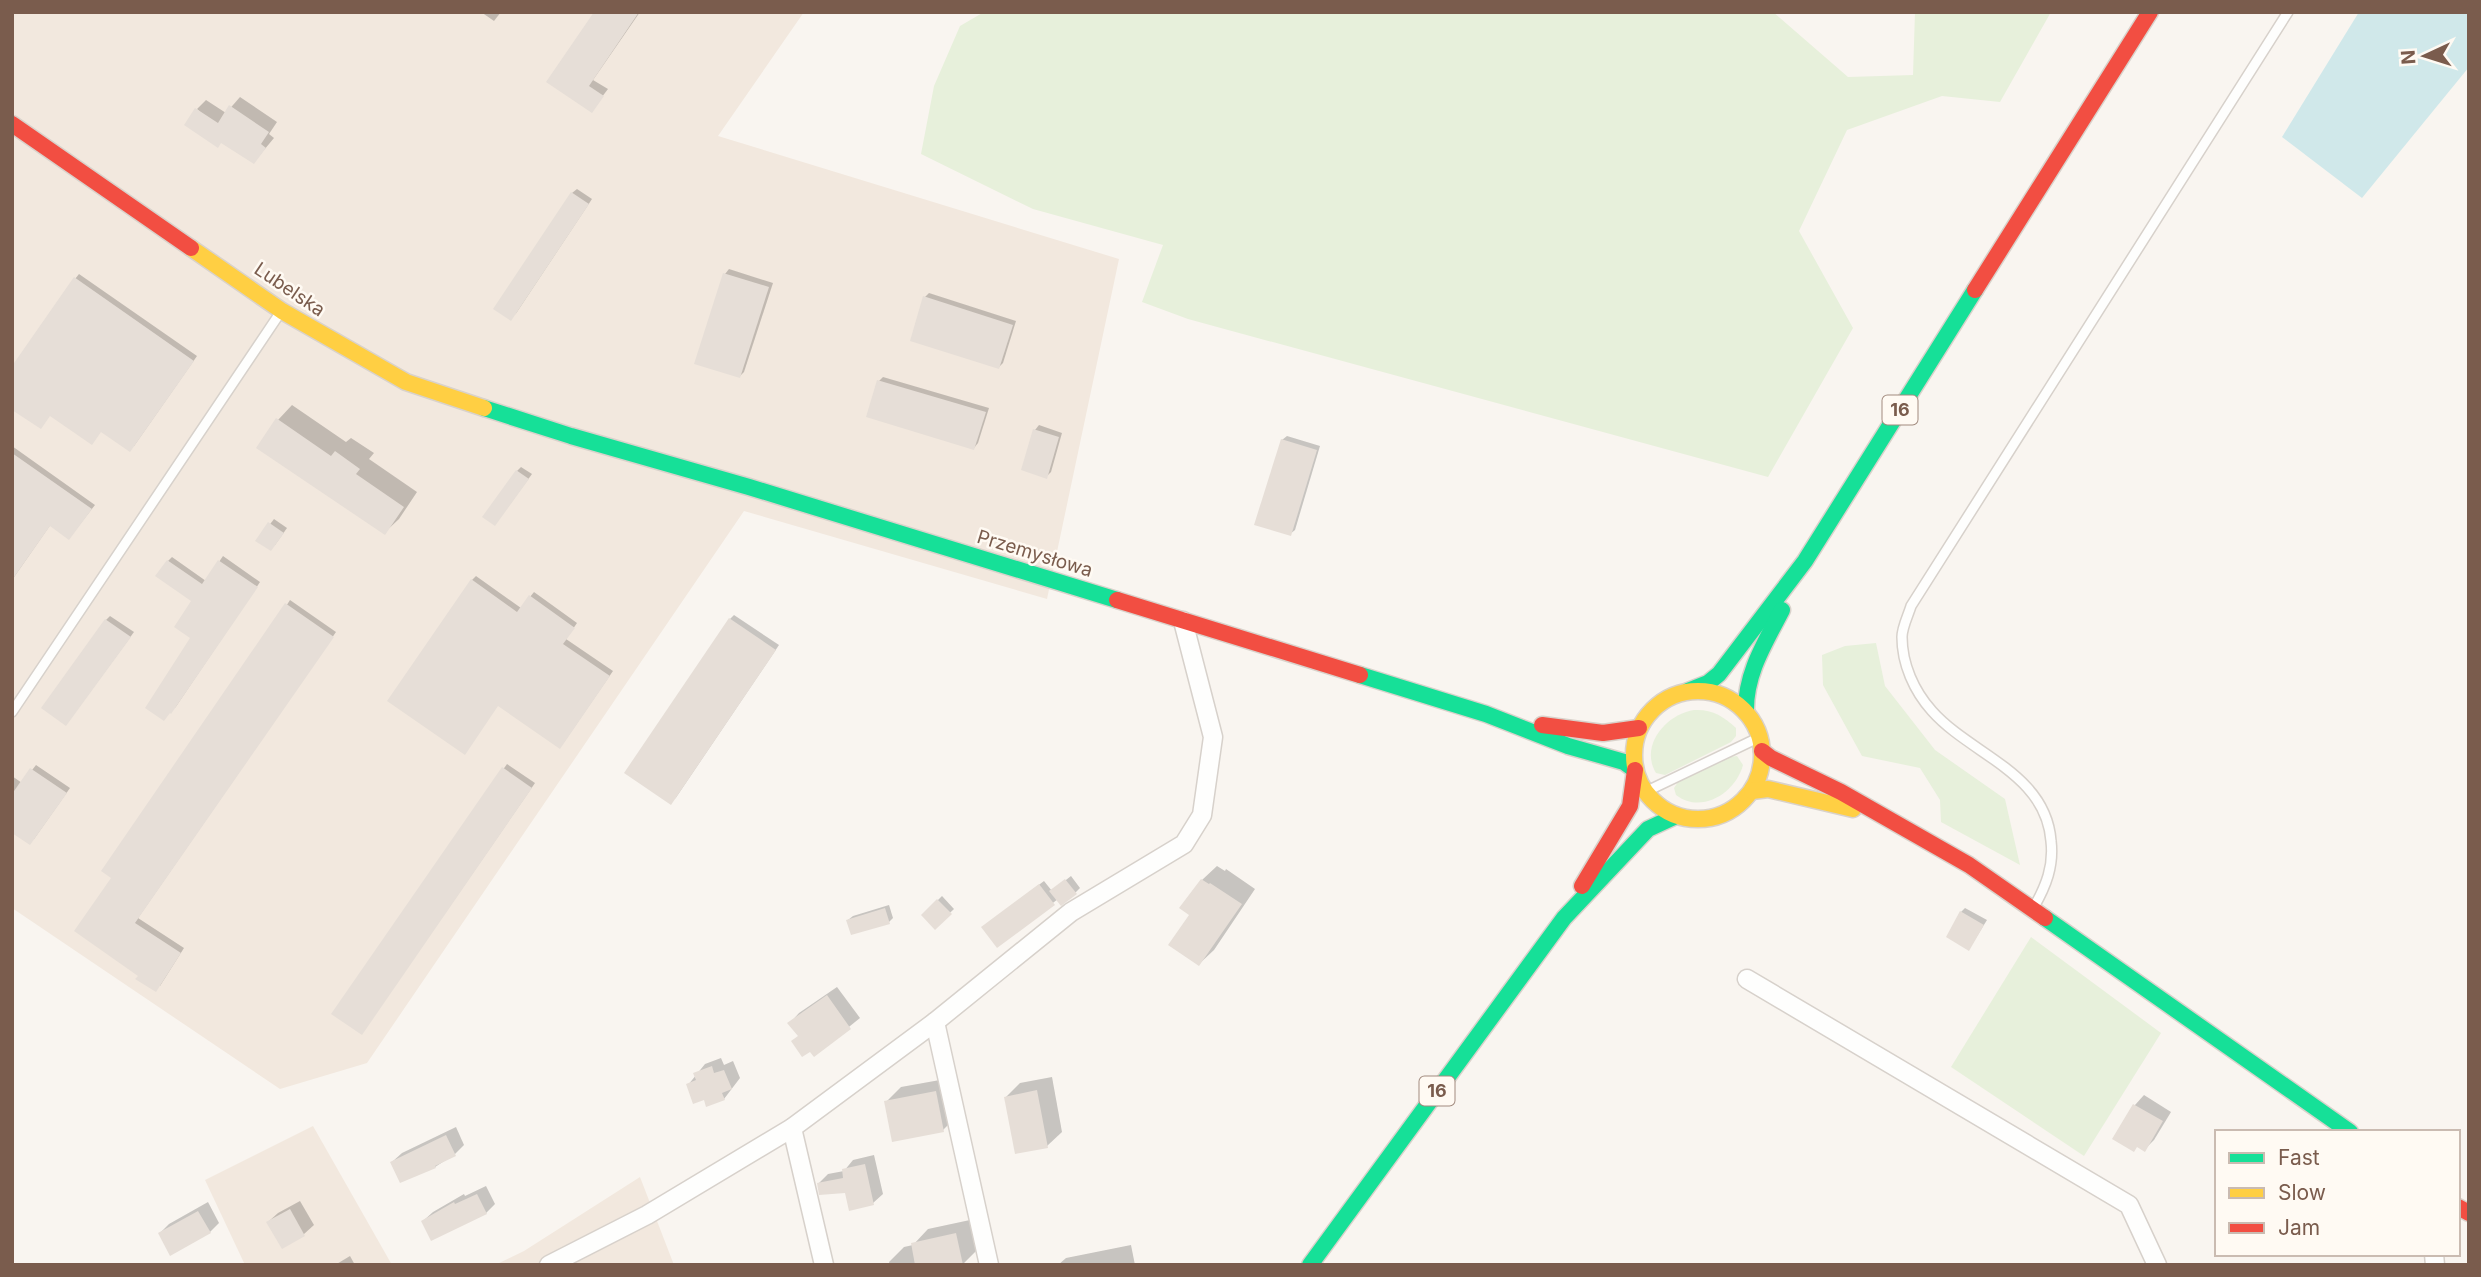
<svg xmlns="http://www.w3.org/2000/svg" width="2481" height="1277" font-family="Inter,sans-serif">
	<style>
		.residential { fill: #f2e8de }
		.green { fill: #e7f0db }
		.water { fill: #d0e8ea }
		.shadow { fill: #0003 }
		.building { fill: #e6ded7 }
		.lines { fill: none; stroke-linecap: round; stroke-linejoin: round }
		.lane-casing { stroke: #d7d1cb; stroke-width: 12 }
		.street-casing { stroke: #d7d1cb; stroke-width: 21 }
		.fast-casing { stroke: #d9d2cb; stroke-width: 19 }
		.slow-casing { stroke: #d9d2cb; stroke-width: 19 }
		.jam-casing { stroke: #d9d2cb; stroke-width: 19 }
		.lane { stroke: #fefefd; stroke-width: 9 }
		.street { stroke: #fefefd; stroke-width: 18 }
		.fast { stroke: #16e098; stroke-width: 16 }
		.slow { stroke: #ffcf43; stroke-width: 16 }
		.jam { stroke: #f24e42; stroke-width: 16 }
		.labels { text-anchor: middle; stroke-width: 5; stroke-linejoin: round; paint-order: stroke }
		.shield { fill: #fffaf3; stroke: #a28b7f; stroke-width: 2 }
		.shield-label { font-size: 18px; font-weight: bold; fill: #7a5c4d }
		.street-label { font-size: 19px; fill: #7a5c4d; stroke: #fffaf3 }
	</style>
	<rect width="100%" height="100%" fill="#f9f5f0"/>
	<g class="residential">
		<path d="M12,12H804L718,136L1119,259L1047,599L744,511L367,1063L280,1089L12,908Z"/>
		<path d="M313,1126L392,1265H245L205,1180Z"/>
		<path d="M640,1177L674,1265H495L524,1251Z"/>
	</g>
	<g class="green">
		<path d="M984,12H1773L1848,77L1913,75L1915,12H2051L2000,102L1942,96L1847,130L1799,231L1853,328L1768,477L1188,319L1142,302L1163,245L1033,209L921,154L934,86L960,26Z"/>
		<path d="M1876,643L1885,686L1935,750L2005,799L2020,865L1941,822L1940,800L1920,768L1862,756L1823,685L1822,655L1845,646Z"/>
		<path d="M1694,710C1712,709 1723,716 1736,728V736L1731,742L1665,775L1656,773C1639,745 1667,714 1694,710Z"/>
		<path d="M1737,756L1743,765C1736,792 1702,815 1676,795L1674,788L1678,782L1729,757Z"/>
		<path d="M2031,937L2161,1033L2084,1156L1951,1067Z"/>
	</g>
	<path class="water" d="M2359,12H2469V67L2362,198L2282,137Z"/>
	<g class="shadow">
		<path d="M481,12H501L494,21Z"/>
		<path d="M596,12H640L593,80L608,89L592,110L549,81Z"/>
		<path d="M240,97L277,122L269,134L274,138L254,162L197,109L206,100L226,113Z"/>
		<path d="M577,189L592,199L515,315L572,193Z"/>
		<path d="M729,269L773,283L744,372L740,376L697,363L725,274Z"/>
		<path d="M79,274L197,356L134,446L101,431L51,414L75,279Z"/>
		<path d="M929,293L1016,321L1003,363L999,367L925,297Z"/>
		<path d="M883,377L989,408L978,443L974,448L879,381Z"/>
		<path d="M292,405L346,442L351,438L374,453L369,459L417,492L399,519L384,533L278,420Z"/>
		<path d="M1039,425L1062,433L1051,472L1046,477L1035,430Z"/>
		<path d="M1287,436L1320,446L1295,530L1290,534L1282,440Z"/>
		<path d="M12,446L95,505L73,533L51,524L12,580Z"/>
		<path d="M521,467L532,474L499,519L517,471Z"/>
		<path d="M274,519L287,528L275,545L258,540Z"/>
		<path d="M223,556L260,582L175,708L193,637V600L168,561L172,557L206,581Z"/>
		<path d="M476,576L521,608L534,592L577,623L566,639L613,671L564,742L499,705L472,580Z"/>
		<path d="M290,600L336,632L138,918L184,948L160,986L113,877Z"/>
		<path d="M734,615L779,645L675,799L730,619Z"/>
		<path d="M110,616L134,632L70,719L106,620Z"/>
		<path d="M507,764L535,783L362,1033L333,1013Z"/>
		<path d="M36,765L70,788L34,839L12,816V776L22,783Z"/>
		<path d="M1217,866L1225,871L1226,869L1255,889L1214,950L1199,964L1192,914L1202,880Z"/>
		<path d="M1071,876L1080,888L1076,892L1061,903L1058,899L997,946L988,923L1044,881L1052,891Z"/>
		<path d="M942,896L954,909L935,927L923,915Z"/>
		<path d="M889,905L893,918L889,922L848,920L853,916Z"/>
		<path d="M1965,908L1987,920L1969,949L1961,912Z"/>
		<path d="M837,987L860,1018L814,1055L790,1023L799,1013Z"/>
		<path d="M721,1058L724,1065L733,1061L740,1078L724,1099L705,1098L688,1085L705,1064Z"/>
		<path d="M1052,1077L1062,1132L1047,1146L1006,1097L1020,1083Z"/>
		<path d="M951,1078L958,1115L943,1130L886,1102L901,1087Z"/>
		<path d="M2144,1095L2171,1112L2154,1140L2145,1149L2115,1138L2135,1105Z"/>
		<path d="M456,1127L464,1145L455,1154L435,1167L392,1162L402,1153Z"/>
		<path d="M874,1155L883,1194L873,1203L847,1191L818,1184L828,1174L844,1171L853,1160Z"/>
		<path d="M486,1186L495,1204L486,1213L423,1221L433,1212L464,1194L465,1196Z"/>
		<path d="M300,1201L314,1225L304,1234L282,1247L268,1222L278,1213Z"/>
		<path d="M208,1202L219,1223L210,1232L160,1233L169,1224Z"/>
		<path d="M970,1220L977,1250L962,1265H890L889,1262L904,1247L913,1245L928,1229Z"/>
		<path d="M1131,1245L1135,1265H1058L1066,1258Z"/>
		<path d="M350,1256L355,1265H335Z"/>
	</g>
	<g class="building">
		<path d="M594,12H639L589,86L604,96L592,113L546,82Z"/>
		<path d="M229,105L269,132L261,144L266,148L254,164L221,143L218,148L184,125L195,108L218,123Z"/>
		<path d="M571,192L589,204L511,321L493,309Z"/>
		<path d="M723,273L769,287L740,378L694,364Z"/>
		<path d="M74,277L194,361L130,452L101,432L92,445L50,416L41,429L12,410V366Z"/>
		<path d="M923,296L1013,325L999,369L910,341Z"/>
		<path d="M877,380L986,412L974,450L866,417Z"/>
		<path d="M276,418L331,456L335,451L360,469L356,474L404,507L385,535L256,448Z"/>
		<path d="M1033,429L1059,437L1047,479L1021,470Z"/>
		<path d="M1281,439L1317,450L1291,536L1254,525Z"/>
		<path d="M12,453L92,509L69,540L50,526L12,580Z"/>
		<path d="M516,470L529,479L495,526L482,517Z"/>
		<path d="M268,522L284,533L271,551L255,541Z"/>
		<path d="M167,560L202,584L218,560L258,587L171,714L170,713L164,721L145,708L190,638L174,627L191,601L155,576Z"/>
		<path d="M471,579L517,612L529,595L575,628L563,644L610,676L560,749L498,706L465,755L387,701Z"/>
		<path d="M285,603L334,637L135,923L181,953L156,992L135,979L138,976L74,931L111,878L101,871Z"/>
		<path d="M729,618L776,650L671,805L624,773Z"/>
		<path d="M105,619L131,637L66,726L41,708Z"/>
		<path d="M502,767L532,788L362,1035L331,1014Z"/>
		<path d="M30,768L67,793L30,845L12,833V794Z"/>
		<path d="M1065,879L1077,894L1061,906L1049,891Z"/>
		<path d="M1201,879L1209,884L1210,883L1242,904L1199,966L1168,945L1189,915L1179,908Z"/>
		<path d="M1039,884L1055,905L997,948L981,927Z"/>
		<path d="M937,899L952,914L935,930L921,915Z"/>
		<path d="M885,908L890,924L851,935L846,920Z"/>
		<path d="M1960,911L1984,925L1969,951L1946,937Z"/>
		<path d="M827,995L851,1029L814,1057L810,1052L802,1057L791,1041L798,1036L787,1023Z"/>
		<path d="M712,1066L714,1073L724,1070L732,1089L722,1093L725,1100L706,1107L704,1100L693,1104L686,1084L696,1080L693,1073Z"/>
		<path d="M1037,1090L1048,1148L1015,1154L1004,1097Z"/>
		<path d="M936,1091L944,1132L892,1142L884,1101Z"/>
		<path d="M2133,1104L2163,1121L2145,1152L2137,1147L2134,1152L2112,1139Z"/>
		<path d="M446,1135L456,1156L435,1166L436,1168L400,1183L390,1162Z"/>
		<path d="M865,1164L874,1205L849,1211L845,1193L819,1195L817,1183L843,1178L842,1169Z"/>
		<path d="M477,1194L487,1214L431,1241L421,1221L454,1202L455,1204Z"/>
		<path d="M290,1209L305,1236L282,1249L266,1222Z"/>
		<path d="M198,1211L211,1233L170,1256L158,1233Z"/>
		<path d="M956,1233L963,1265H915L911,1243Z"/>
	</g>
	<g class="lines">
		<defs>
			<g id="lane">
				<path d="M12,712L280,313"/>
				<path d="M1645,792L1760,737"/>
				<path d="M2034,907C2046,886 2054,866 2051,841C2046,773 1971,755 1932,711C1914,691 1902,664 1902,637C1902,627 1908,616 1911,606L2288,12"/>
			</g>
			<g id="street">
				<path d="M1747,979L2129,1205L2157,1265"/>
				<path d="M935,1022L989,1265"/>
				<path d="M792,1128L824,1265"/>
				<path d="M2434,1254L2435,1265"/>
				<path d="M549,1265L647,1215L792,1128L935,1022L1071,912L1184,844L1202,815L1213,737L1183,621"/>
			</g>
			<g id="fast">
				<path d="M484,408L571,436L749,487L1117,600"/>
				<path d="M1360,675L1486,714L1568,746L1624,762L1635,770"/>
				<path d="M1688,691L1708,683L1719,674L1805,561L1975,290"/>
				<path d="M1746,712C1745,674 1765,643 1782,610"/>
				<path d="M2045,918L2350,1132"/>
				<path d="M1310,1265L1564,918L1648,829L1676,816"/>
			</g>
			<g id="slow">
				<path d="M191,248L282,311L406,382L484,408"/>
				<circle cx="1698" cy="755" r="64"/>
				<path d="M1752,791L1768,789L1853,809"/>
			</g>
			<g id="jam">
				<path d="M12,124L191,248"/>
				<path d="M1975,290L2150,12"/>
				<path d="M1117,600L1360,675"/>
				<path d="M1542,725L1603,733L1639,728"/>
				<path d="M1762,751L1771,758L1841,792L1969,865L2045,918"/>
				<path d="M1582,886L1630,806L1635,770"/>
				<path d="M2458,1207L2469,1213"/>
			</g>
		</defs>
		<use href="#lane" class="lane-casing"/>
		<use href="#street" class="street-casing"/>
		<use href="#fast" class="fast-casing"/>
		<use href="#slow" class="slow-casing"/>
		<use href="#jam" class="jam-casing"/>
		<use href="#lane" class="lane"/>
		<use href="#street" class="street"/>
		<use href="#fast" class="fast"/>
		<use href="#slow" class="slow"/>
		<use href="#jam" class="jam"/>
	</g>
	<g class="labels">
		<g class="shield">
			<rect x="1882.5" y="395.5" width="35" height="29" rx="5"/>
			<rect x="1419.5" y="1076.5" width="35" height="29" rx="5"/>
		</g>
		<g class="shield-label">
			<text x="1900" y="416">16</text>
			<text x="1437" y="1097">16</text>
		</g>
		<g class="street-label">
			<text transform="translate(290 289) rotate(34)" y="7">Lubelska</text>
			<text transform="translate(1035 553) rotate(17)" y="7">Przemysłowa</text>
		</g>
	</g>
	<rect width="2481" height="1277" fill="none" stroke="#7a5c4d" stroke-width="28"/>
	<rect x="2215" y="1130" width="245" height="126" fill="#fffaf3" stroke="#cabbb1" stroke-width="2"/>
	<rect x="2229" y="1153" width="35" height="10" fill="#16e098" stroke="#cabbb1" stroke-width="2"/>
	<text x="2278" y="1165" font-size="21" fill="#7a5c4d">Fast</text>
	<rect x="2229" y="1188" width="35" height="10" fill="#ffcf43" stroke="#cabbb1" stroke-width="2"/>
	<text x="2278" y="1200" font-size="21" fill="#7a5c4d">Slow</text>
	<rect x="2229" y="1223" width="35" height="10" fill="#f24e42" stroke="#cabbb1" stroke-width="2"/>
	<text x="2278" y="1235" font-size="21" fill="#7a5c4d">Jam</text>
	<g transform="translate(2425 56) rotate(266)" stroke="#fffaf3" stroke-width="5" paint-order="stroke">
	<path d="M0-5L12 26L0 18L-12 26Z" fill="#7a5c4d"/>
	<text y="-10" font-size="19" font-weight="bold" text-anchor="middle" fill="#7a5c4d">N</text>
	</g>
</svg>
